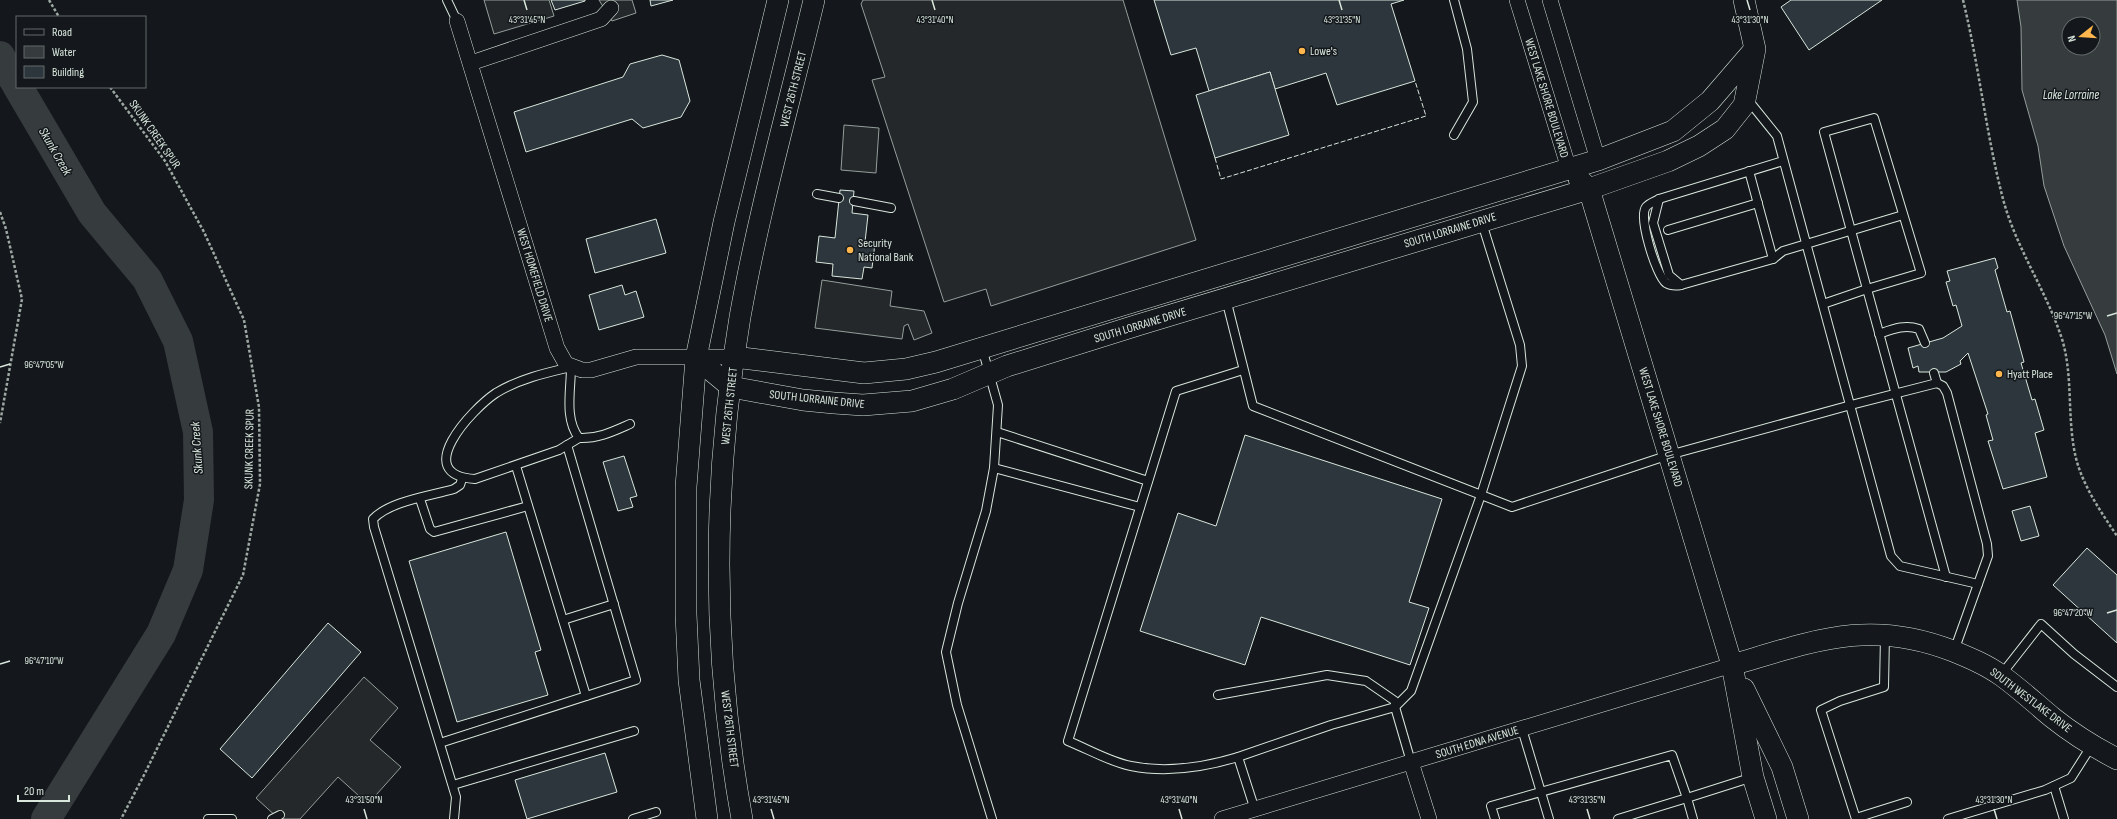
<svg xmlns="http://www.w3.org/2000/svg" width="2117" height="819" font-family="'Sofia Sans Condensed',sans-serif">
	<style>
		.parking { fill: #24282b; stroke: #939e99 }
		.water { fill: #363b3e; stroke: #939e99; fill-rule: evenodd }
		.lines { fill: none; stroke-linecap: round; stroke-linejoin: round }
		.river { stroke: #363b3e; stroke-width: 30 }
		.building { fill: #2c363c; stroke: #d8e6dc }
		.lane-casing { stroke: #d8e6dc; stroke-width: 10 }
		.street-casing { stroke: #d8e6dc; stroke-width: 16 }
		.secondary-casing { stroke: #d8e6dc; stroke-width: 22 }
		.path { stroke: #9da8a2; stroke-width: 2.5; stroke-dasharray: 3 2; stroke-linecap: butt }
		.lane { stroke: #14181c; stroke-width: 8 }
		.street { stroke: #14181c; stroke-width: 15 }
		.secondary { stroke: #14181c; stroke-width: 21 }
		.fence { stroke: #d8e6dc; stroke-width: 1; stroke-dasharray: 5 2; stroke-linecap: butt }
		.ticks { fill: none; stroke: #d8e6dc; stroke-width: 1.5 }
		.poi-dot { fill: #ffb74d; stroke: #14181c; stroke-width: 1.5 }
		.labels { text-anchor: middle; stroke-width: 3; stroke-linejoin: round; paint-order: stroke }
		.poi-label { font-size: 12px; fill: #d8e6dc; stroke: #14181c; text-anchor: start }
		.street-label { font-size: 12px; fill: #d8e6dc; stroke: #14181c }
		.water-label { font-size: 13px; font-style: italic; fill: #d8e6dc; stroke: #14181c }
		.ticks-label { font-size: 10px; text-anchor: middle; fill: #d8e6dc; stroke: #14181c; stroke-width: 3; stroke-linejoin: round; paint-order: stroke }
	</style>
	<rect width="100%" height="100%" fill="#14181c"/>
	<g class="parking">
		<path d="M484,0H549L554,16L494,34Z"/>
		<path d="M599,0H632L636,13L612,21Z"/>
		<path d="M863,0H1123L1196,240L991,306L986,289L944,302L872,80L885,77L861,4Z"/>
		<path d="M844,125L879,128L876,173L841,170Z"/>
		<path d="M822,280L892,291L890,306L924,311L932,333L914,340L908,324L904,326L902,339L815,328Z"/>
		<path d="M364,677L398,708L370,740L401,767L368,804L338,777L300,819H279L256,798Z"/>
	</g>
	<path class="water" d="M2017,0H2117V374L2105,335L2064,246L2044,186L2038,146L2022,90L2021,27ZM2069,24H2093V48H2069Z"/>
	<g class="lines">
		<g class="river">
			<path d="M0,56L17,85"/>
			<path d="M18,87L92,213L147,279L178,341L198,432L199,500L188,570L161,634L46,819"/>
		</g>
	</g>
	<g class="building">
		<path d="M551,0H585V1L555,10Z"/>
		<path d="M650,0H673L651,6Z"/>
		<path d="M1154,0H1404L1391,4L1415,81L1337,105L1326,73L1275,89L1270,72L1209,91L1196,48L1171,55Z"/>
		<path d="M1791,0H1882L1809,50L1781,7Z"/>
		<path d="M662,55L679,60L690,101L681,117L643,128L632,119L526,152L514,112L623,77L630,64Z"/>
		<path d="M1270,72L1289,135L1215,158L1196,95Z"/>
		<path d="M840,190L854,191L852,213L868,215L865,242L875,243L872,268L864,267L862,279L832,276L833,264L816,262L819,236L835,238Z"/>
		<path d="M656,219L666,253L595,273L586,239Z"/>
		<path d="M1995,258L1998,268L1995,270L2007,312L2010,311L2024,362L2021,363L2032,400L2035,399L2044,430L2035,433L2047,477L2003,489L1988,441L1993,440L1986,415L1988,414L1968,353L1960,361L1961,364L1946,372H1919L1918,366L1913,368L1908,348L1943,338L1962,326L1956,305L1953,306L1946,282L1950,281L1947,271Z"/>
		<path d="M622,285L625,295L636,291L644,317L599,330L589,295Z"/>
		<path d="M1245,435L1442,499L1409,602L1429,608L1410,665L1261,617L1245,665L1140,631L1178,513L1216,526Z"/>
		<path d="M624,456L637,496L630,498L633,507L618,511L603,462Z"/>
		<path d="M2030,506L2039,536L2021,541L2012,511Z"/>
		<path d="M506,532L541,650L535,652L548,695L457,722L409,561Z"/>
		<path d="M2087,548L2117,575V643L2053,585Z"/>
		<path d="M328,623L361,652L252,778L220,749Z"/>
		<path d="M605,753L617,792L527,819L515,780Z"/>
	</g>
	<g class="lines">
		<defs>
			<g id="lane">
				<path d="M447,0L457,21"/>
				<path d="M1454,0L1467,49L1473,102L1454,135"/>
				<path d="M1748,100L1777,136L1891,556L1900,566L1978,584L1954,651"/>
				<path d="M1874,118L1921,273L1867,289L1824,132Z"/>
				<path d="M1783,161L1659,199C1656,201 1649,203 1646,207C1638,217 1656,275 1666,283C1671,286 1675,286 1681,285L1773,259L1783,251L1903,215"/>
				<path d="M1749,171L1773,259"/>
				<path d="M817,194L839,198"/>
				<path d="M1659,199L1653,223L1669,275L1681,285"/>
				<path d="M854,201L891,208"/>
				<path d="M1668,230L1758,203"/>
				<path d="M1226,299L1253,406L1512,507L1669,455L1851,405L1937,383L1943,386L1947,393L1987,544L1988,556L1978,584"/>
				<path d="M1823,304L1867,289L1946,577"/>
				<path d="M1879,334C1893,329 1905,324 1919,329L1925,343"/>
				<path d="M982,348L998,405L994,468L986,511L958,603L946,652L957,705L992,819"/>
				<path d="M1243,370L1176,391L1068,741C1088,749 1110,762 1131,766C1166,773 1205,767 1238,757L1255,810"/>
				<path d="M1934,373L1937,383"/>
				<path d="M997,432L1148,481"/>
				<path d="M579,438L559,450L475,479C410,475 472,409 496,393C519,379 545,373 571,367C571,390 564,419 579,438C598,439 614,431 630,424"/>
				<path d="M516,466L586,696"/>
				<path d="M994,468L1140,507"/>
				<path d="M420,499L430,529L434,532L528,506"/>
				<path d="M563,620L614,604"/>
				<path d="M2001,675L2041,624L2074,654L2117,687"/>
				<path d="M1218,695L1327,675L1366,681L1395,701V707"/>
				<path d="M1395,707L1411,691L1481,495L1522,366L1520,345L1482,223"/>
				<path d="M1522,729L1549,819"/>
				<path d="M440,743L636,680L567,445"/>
				<path d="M1238,757L1331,725L1395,707L1411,762"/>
				<path d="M453,785L634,731"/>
				<path d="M2054,786L2064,819"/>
				<path d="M1856,818L1907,802"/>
				<path d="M208,819H232"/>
				<path d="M272,819L280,815"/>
				<path d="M454,819L456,797L374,527L373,519C390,501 430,496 454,489L460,485L462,479"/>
				<path d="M633,819L656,812"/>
				<path d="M1495,819L1491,806L1672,755L1687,798L1618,819"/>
				<path d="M1693,819L1687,798L1753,777"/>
				<path d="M1856,819L1821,710L1840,701L1884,687L1885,635"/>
				<path d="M1948,819L2045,790L2071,778L2092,745"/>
			</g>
			<g id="street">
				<path d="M1517,0L1569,169"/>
				<path d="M1550,0L1598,160"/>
				<path d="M457,21L557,348L566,364L582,370H591L636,357H734"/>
				<path d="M471,63L601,19L611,8"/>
				<path d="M1411,762L1429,819"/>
				<path d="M1222,819L1732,665"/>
			</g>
			<g id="secondary">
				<path d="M1579,179L1589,189L1732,665L1753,777L1766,819"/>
				<path d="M734,357L864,373L906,369L936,362L1598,160L1673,131L1710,101L1754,50"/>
				<path d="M696,358L731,387L803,400L834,403L863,405L912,401L953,389L1007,366L1138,325L1589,189L1668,161L1699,146L1725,129L1744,105L1755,49L1744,0"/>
				<path d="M1732,665C1814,641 1869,618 1953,651C1970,658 1987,665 2002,676C2020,689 2036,704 2053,718C2073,734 2094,747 2117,759"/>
				<path d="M1744,689L1782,767L1798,819"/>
				<path d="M707,819L689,680L686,614V487L696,358L724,222L778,0"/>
				<path d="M742,819C712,654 712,483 740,317C759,210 789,105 814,0"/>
			</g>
		</defs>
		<use href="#lane" class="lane-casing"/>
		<use href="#street" class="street-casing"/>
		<use href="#secondary" class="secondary-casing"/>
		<g class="path">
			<path d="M49,0L59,17"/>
			<path d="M1963,0C1979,65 1986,134 2003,199C2016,248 2046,290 2062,339C2074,378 2066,422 2077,462C2085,489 2101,512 2117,536"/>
			<path d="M110,87L165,161L204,232L244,320L259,407L260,484L243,575L143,777L121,819"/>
			<path d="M0,212L6,229L22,299L0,423"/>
		</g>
		<use href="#lane" class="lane"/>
		<use href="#street" class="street"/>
		<use href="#secondary" class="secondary"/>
		<path class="fence" d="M1215,158L1221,179L1426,116L1415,81"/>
	</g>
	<path class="ticks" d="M524,0L527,10M932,0L935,10M1339,0L1342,10M1747,0L1750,10M2107,316L2117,313M0,367L10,364M2107,613L2117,610M0,664L10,661M364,809L367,819M771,809L774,819M1179,809L1182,819M1587,809L1590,819M1994,809L1997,819"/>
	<g class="poi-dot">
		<circle cx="1302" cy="51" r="4"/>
		<circle cx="850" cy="250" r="4"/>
		<circle cx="1999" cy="374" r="4"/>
	</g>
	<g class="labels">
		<g class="poi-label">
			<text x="1310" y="55">Lowe's</text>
			<text x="858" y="247">Security<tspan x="858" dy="14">National Bank</tspan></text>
			<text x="2007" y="378">Hyatt Place</text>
		</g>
		<g class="street-label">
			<text transform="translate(793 89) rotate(-76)" y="4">WEST 26TH STREET</text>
			<text transform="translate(1547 98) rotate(73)" y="4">WEST LAKE SHORE BOULEVARD</text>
			<text transform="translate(155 134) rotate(55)" y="4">SKUNK CREEK SPUR</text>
			<text transform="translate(1450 230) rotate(-17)" y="4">SOUTH LORRAINE DRIVE</text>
			<text transform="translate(535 275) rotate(73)" y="4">WEST HOMEFIELD DRIVE</text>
			<text transform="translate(1140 325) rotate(-17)" y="4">SOUTH LORRAINE DRIVE</text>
			<text transform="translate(817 399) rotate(6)" y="4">SOUTH LORRAINE DRIVE</text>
			<text transform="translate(729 406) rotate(-84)" y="4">WEST 26TH STREET</text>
			<text transform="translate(1661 427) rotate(73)" y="4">WEST LAKE SHORE BOULEVARD</text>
			<text transform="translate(249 449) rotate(-89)" y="4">SKUNK CREEK SPUR</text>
			<text transform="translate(2031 700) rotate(37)" y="4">SOUTH WESTLAKE DRIVE</text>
			<text transform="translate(730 729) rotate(83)" y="4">WEST 26TH STREET</text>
			<text transform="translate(1477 742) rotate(-17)" y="4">SOUTH EDNA AVENUE</text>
		</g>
		<g class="water-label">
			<text x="2071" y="99">Lake Lorraine</text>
			<text transform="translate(56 151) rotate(60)" y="5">Skunk Creek</text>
			<text transform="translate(196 448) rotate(-94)" y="5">Skunk Creek</text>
		</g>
	</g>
	<g class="ticks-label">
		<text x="527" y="23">43°31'45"N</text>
		<text x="935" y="23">43°31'40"N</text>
		<text x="1342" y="23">43°31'35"N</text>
		<text x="1750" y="23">43°31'30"N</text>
		<text x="2073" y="319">96°47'15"W</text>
		<text x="44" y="368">96°47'05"W</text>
		<text x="2073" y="616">96°47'20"W</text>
		<text x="44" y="664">96°47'10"W</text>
		<text x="364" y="803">43°31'50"N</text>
		<text x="771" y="803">43°31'45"N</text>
		<text x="1179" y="803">43°31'40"N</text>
		<text x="1587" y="803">43°31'35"N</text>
		<text x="1994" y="803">43°31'30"N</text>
	</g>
	<rect x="16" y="16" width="130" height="72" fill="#14181c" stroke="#626a69"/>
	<rect x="24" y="29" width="20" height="6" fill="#14181c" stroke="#626a69"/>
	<text x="52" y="36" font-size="12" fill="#d8e6dc">Road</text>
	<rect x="24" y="46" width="20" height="12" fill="#363b3e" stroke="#626a69"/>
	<text x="52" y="56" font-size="12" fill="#d8e6dc">Water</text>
	<rect x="24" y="66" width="20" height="12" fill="#2c363c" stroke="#626a69"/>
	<text x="52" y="76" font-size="12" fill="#d8e6dc">Building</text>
	<g transform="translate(2081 36) rotate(253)"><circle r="19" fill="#14181c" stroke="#626a69"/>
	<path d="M0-3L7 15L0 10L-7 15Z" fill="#ffb74d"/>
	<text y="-6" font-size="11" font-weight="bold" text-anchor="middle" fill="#d8e6dc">N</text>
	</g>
	<path d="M18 795v6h51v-6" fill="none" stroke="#d8e6dc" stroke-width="2"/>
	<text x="24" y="795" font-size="12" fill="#d8e6dc" stroke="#14181c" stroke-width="3" paint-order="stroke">20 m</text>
</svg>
